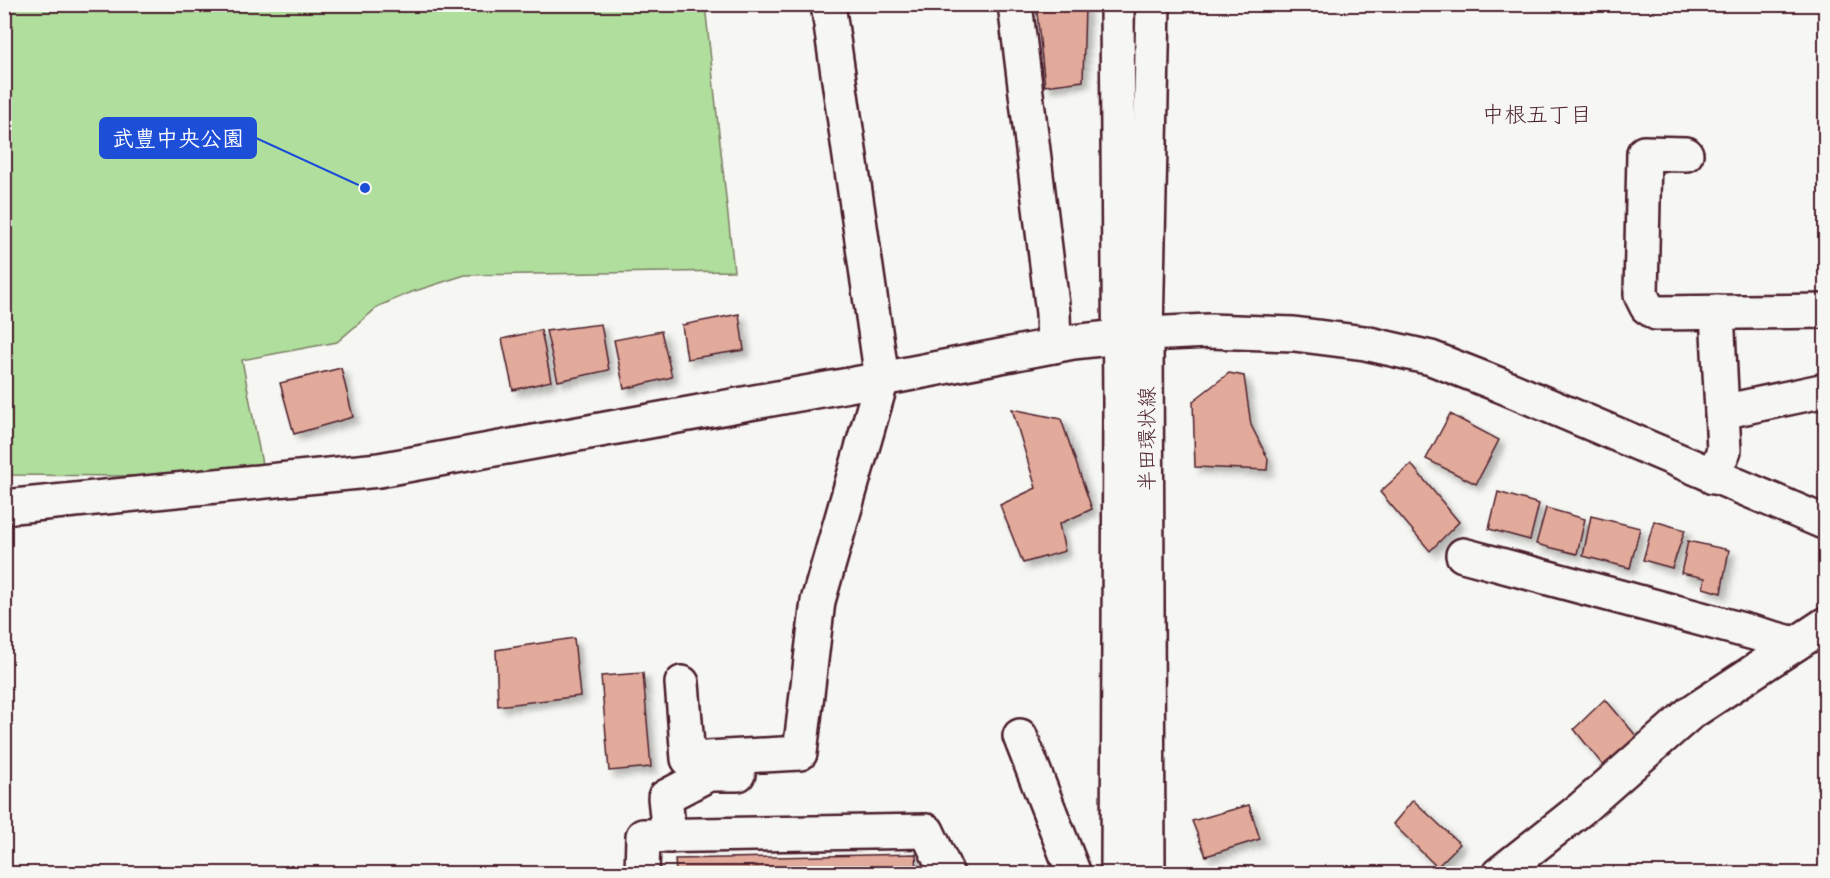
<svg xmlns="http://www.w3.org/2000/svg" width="1830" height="878" font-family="Kalam,'Klee One',sans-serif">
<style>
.green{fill:#afde9d;stroke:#7c7e64;stroke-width:1.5}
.building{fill:#e2aa9a;stroke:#4a1f2b;stroke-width:1.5;filter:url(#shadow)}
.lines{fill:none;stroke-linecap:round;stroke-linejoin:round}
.minor-casing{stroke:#4a1f2b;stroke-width:38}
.major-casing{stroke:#4a1f2b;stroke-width:38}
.minor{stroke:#f6f6f2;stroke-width:33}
.major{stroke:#f6f6f2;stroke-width:33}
.labels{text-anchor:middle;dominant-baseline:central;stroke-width:4.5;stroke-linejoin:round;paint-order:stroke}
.street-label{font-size:21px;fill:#4a1f2b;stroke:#f6f6f2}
.neighbourhood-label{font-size:22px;fill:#4a1f2b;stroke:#f6f6f2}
.leader{fill:none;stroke:#1d4ed8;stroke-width:2}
.callout-dot{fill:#1d4ed8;stroke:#f6f6f2;stroke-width:2}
.callout{fill:#1d4ed8;stroke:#1d4ed8;stroke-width:2}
.callout-label{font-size:22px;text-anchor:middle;font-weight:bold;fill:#fff}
</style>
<defs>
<filter id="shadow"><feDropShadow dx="5.5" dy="5.5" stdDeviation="3" flood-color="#0004"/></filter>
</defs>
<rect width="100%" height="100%" fill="#f6f6f2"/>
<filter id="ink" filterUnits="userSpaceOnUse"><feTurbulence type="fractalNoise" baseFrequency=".0167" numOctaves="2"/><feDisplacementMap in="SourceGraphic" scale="12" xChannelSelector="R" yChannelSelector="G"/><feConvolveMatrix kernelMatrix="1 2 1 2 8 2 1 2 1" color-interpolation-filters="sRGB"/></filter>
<g filter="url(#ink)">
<!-- green -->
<polygon class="green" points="5,4 705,5 734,271 465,275 412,292 379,306 337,342 242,360 262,464 137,476 5,475"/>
<!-- building -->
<g class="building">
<polygon points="1036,4 1085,4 1083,81 1045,86"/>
<polygon points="739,314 744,350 687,359 682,325"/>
<polygon points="601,324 609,370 558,381 546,331"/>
<polygon points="541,330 551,381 513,390 502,339"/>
<polygon points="661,331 672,377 624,389 614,340"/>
<polygon points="341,368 353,417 294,434 280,383"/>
<polygon points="1229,373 1244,376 1251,425 1268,459 1267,470 1195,467 1193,401"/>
<polygon points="1012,409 1061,419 1092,509 1059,524 1065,551 1023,563 1000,505 1036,488"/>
<polygon points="1450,414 1499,440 1476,484 1426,459"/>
<polygon points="1411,464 1459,522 1430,551 1380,492"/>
<polygon points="1498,492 1539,504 1530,540 1489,529"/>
<polygon points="1546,508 1585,519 1577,554 1536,544"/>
<polygon points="1591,516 1640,528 1630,568 1583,556"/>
<polygon points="1654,521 1685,530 1672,568 1643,560"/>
<polygon points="1688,541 1729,550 1721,593 1703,588 1705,578 1681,573"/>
<polygon points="574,638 580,696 498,706 496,650"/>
<polygon points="643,673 651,767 609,771 601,676"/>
<polygon points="1605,699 1638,738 1605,768 1574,729"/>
<polygon points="1413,800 1460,844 1437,867 1393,824"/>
<polygon points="1249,805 1260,839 1206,856 1192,821"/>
<polygon points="916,854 917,874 676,874 675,859"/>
</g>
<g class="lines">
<defs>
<g id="minor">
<polyline points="1015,4 1053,313 1054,346"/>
<polyline points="1686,154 1644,153 1641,295 1647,307 1656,313 1826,311"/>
<polyline points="1717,312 1722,412"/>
<polyline points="1713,477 1724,450 1722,412 1826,390"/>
<polyline points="4,507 379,470 882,379 1073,342 1146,334 1209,331 1294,334 1365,343 1431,358 1500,385 1826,523"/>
<polyline points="1463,555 1795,644"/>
<polyline points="682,683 688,759 800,753 818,601 882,379 828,4"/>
<polyline points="1020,736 1074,874"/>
<polyline points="669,836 665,797 709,774 738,774"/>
<polyline points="642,874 643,836 927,831 947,874"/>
<polyline points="1499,874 1581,809 1689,714 1826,624"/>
</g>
<g id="major">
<polyline points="1117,4 1120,404 1118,874"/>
<polyline points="1148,874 1146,334 1153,4"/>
</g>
</defs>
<!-- minor casing -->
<use href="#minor" class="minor-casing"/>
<!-- major casing -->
<use href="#major" class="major-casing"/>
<!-- minor -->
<use href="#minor" class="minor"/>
<!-- major -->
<use href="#major" class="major"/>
</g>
</g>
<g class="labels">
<!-- street labels -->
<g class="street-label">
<text transform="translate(1148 439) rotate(-90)">半田環状線</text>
</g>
<!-- neighbourhood labels -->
<g class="neighbourhood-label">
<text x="1537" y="116">中根五丁目</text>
</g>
</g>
<!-- callouts -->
<path class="leader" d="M365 188L256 138"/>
<circle class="callout-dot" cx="365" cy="188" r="6"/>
<rect class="callout" x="100" y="118" width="156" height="40" rx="6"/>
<g class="callout-label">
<text x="178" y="146">武豊中央公園</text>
</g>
<!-- margin -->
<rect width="1830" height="878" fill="none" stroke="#f6f6f2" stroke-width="24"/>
<rect x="12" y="12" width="1806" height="854" fill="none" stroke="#4a1f2b" stroke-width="2" filter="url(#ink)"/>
</svg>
